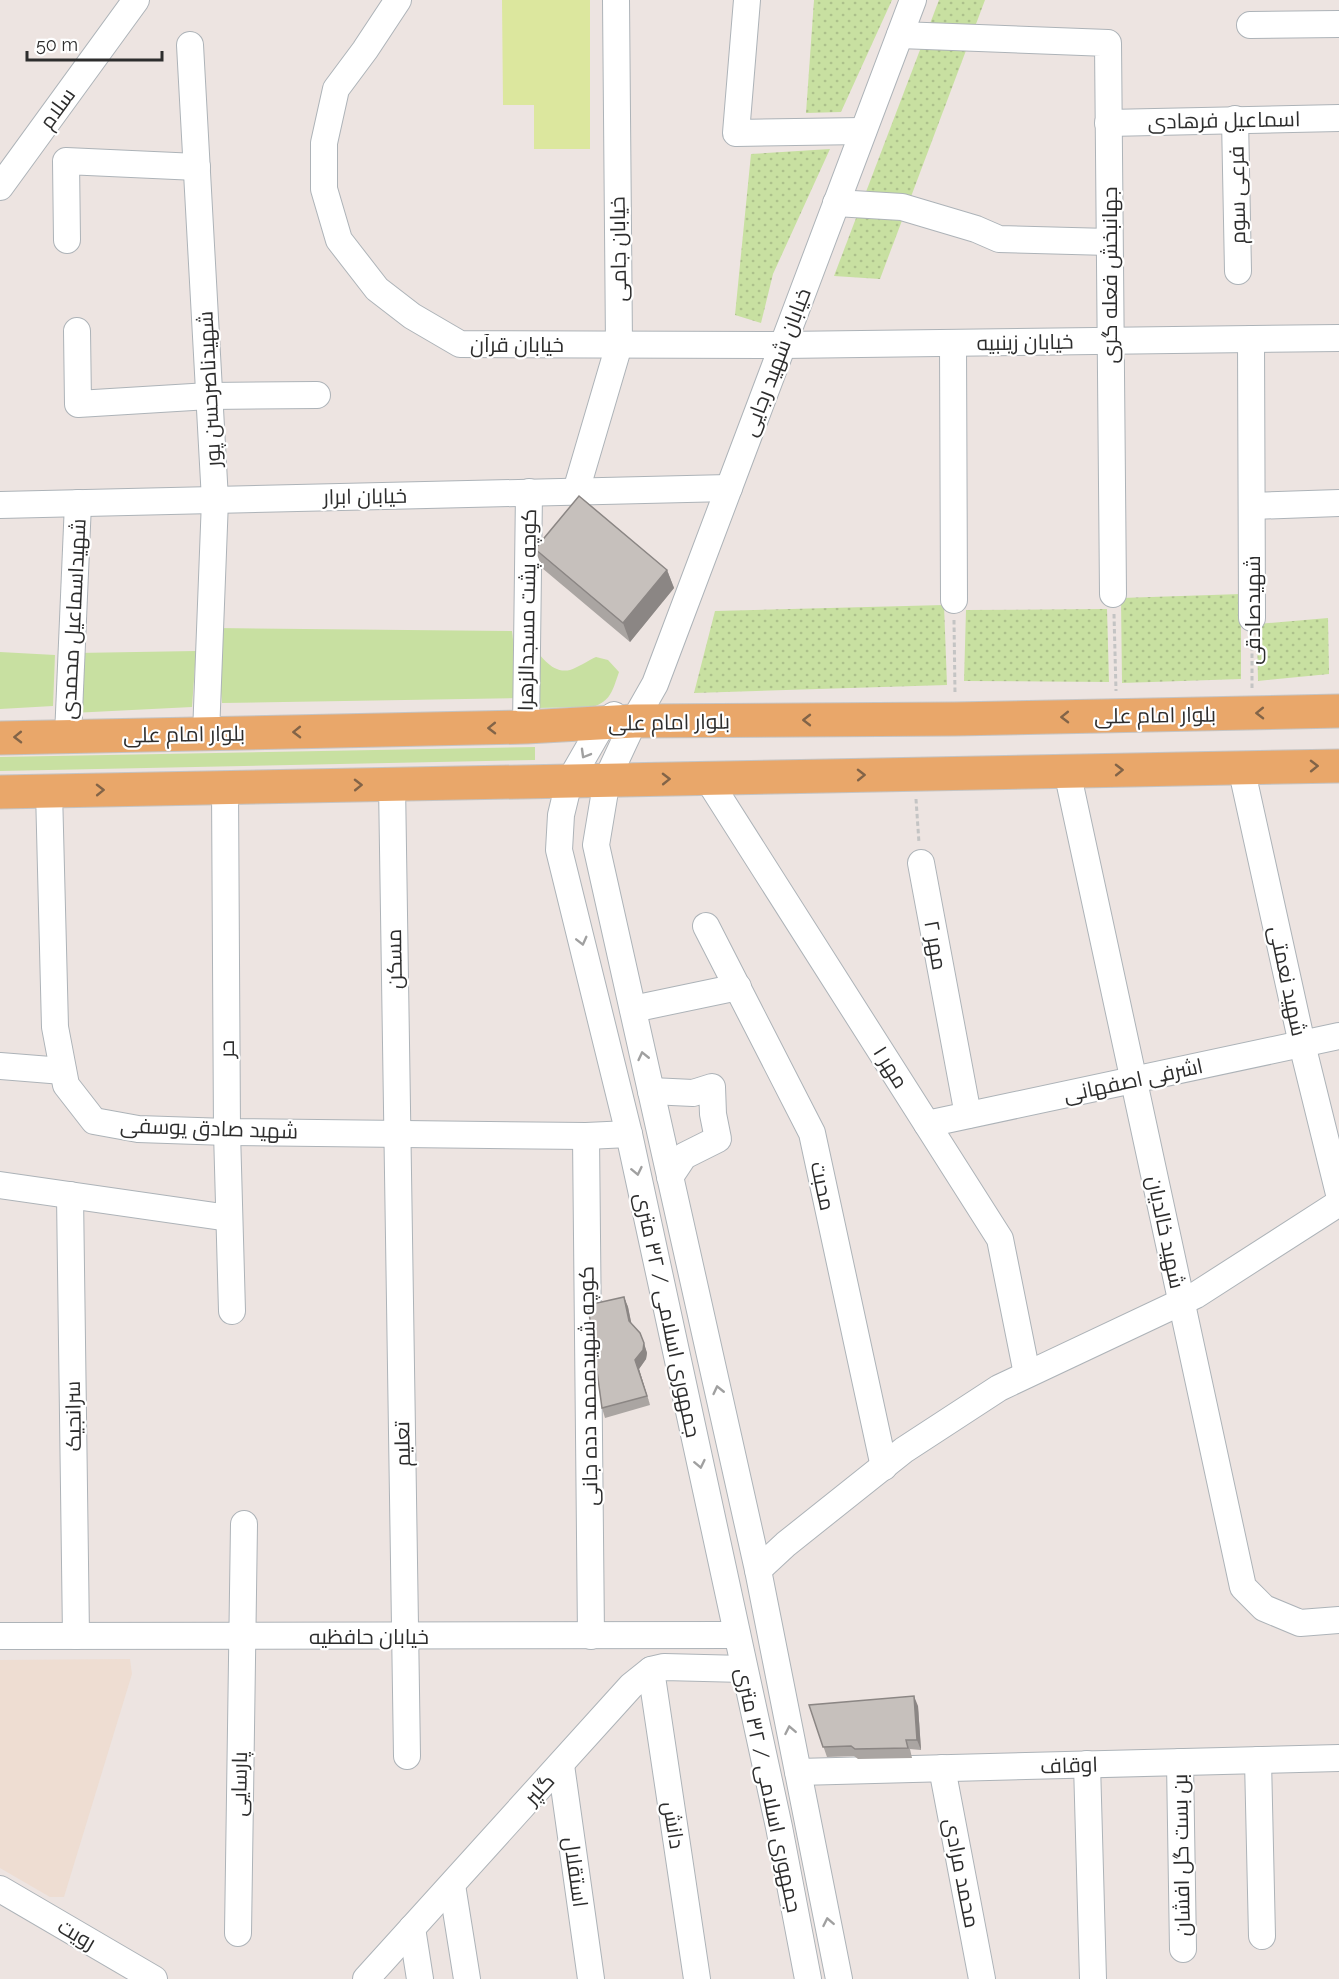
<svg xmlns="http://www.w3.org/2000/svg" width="1339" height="1979" font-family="Raleway,Cairo,sans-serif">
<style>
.education{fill:#eeddd2}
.grass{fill:#c8e0a1}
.park{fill:url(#park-dots)}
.pitch{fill:#dce79e}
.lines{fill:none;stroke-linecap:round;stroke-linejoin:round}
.minor-casing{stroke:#adb3b8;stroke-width:28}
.major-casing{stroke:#c4c4c4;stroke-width:35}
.path{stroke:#c4c4c4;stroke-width:3;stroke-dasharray:4.5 3;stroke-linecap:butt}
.minor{stroke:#fff;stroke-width:26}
.major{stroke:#e9a76a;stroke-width:33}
.wall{fill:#aaa5a2}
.shaded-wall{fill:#8b8684}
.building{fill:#c6c0bc;stroke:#8b8684;stroke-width:1.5}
.oneway{stroke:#826448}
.oneway2{stroke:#a0a0a0}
.labels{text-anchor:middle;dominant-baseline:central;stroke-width:4.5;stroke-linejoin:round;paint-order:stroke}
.street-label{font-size:21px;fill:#2d2d2d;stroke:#fff}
</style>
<defs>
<pattern id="park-dots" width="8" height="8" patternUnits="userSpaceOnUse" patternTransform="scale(1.5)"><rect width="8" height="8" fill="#c8e0a1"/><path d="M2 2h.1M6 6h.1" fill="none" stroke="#acc08b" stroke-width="1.8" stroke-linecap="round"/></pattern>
</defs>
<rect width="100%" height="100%" fill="#ede4e1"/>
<!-- education -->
<polygon class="education" points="130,1659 132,1674 64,1897 50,1897 0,1868 0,1660"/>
<!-- grass -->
<g class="grass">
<polygon points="216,628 512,631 520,698 222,703"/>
<path d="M532,645C541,656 552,674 570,670C577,668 589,660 596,657L608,660L619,672C613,689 611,702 592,707L535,708Z"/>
<polygon points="196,651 192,707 72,713 76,653"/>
<polygon points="0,652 55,655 53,706 0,709"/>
<polygon points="535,747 535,760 0,771 0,757"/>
</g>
<!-- park -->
<g class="park">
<polygon points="814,0 892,0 841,112 806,113"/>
<polygon points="939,0 985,0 880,279 834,276"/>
<polygon points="830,149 773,274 761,323 735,315 751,154"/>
<polygon points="1241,594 1241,679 1122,683 1121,598"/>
<polygon points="944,605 947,685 694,693 715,611"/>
<polygon points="1107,609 1109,682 964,681 966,610"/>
<polygon points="1328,618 1329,674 1258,681 1257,624"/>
</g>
<!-- pitch -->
<polygon class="pitch" points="502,0 590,0 590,149 534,149 534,105 503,105"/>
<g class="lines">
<defs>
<g id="minor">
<polyline points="398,0 365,50 336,89 324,143 324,189 339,240 377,289 412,316 460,344 783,345 1339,338"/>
<polyline points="747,0 736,133 863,131"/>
<polyline points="1250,25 1339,24"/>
<polyline points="900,35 1108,43 1113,594"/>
<polyline points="190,45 215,500 206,734"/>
<polyline points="1235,119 1238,271"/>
<polyline points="1108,123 1339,118"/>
<polyline points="0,187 136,0"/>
<polyline points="836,203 902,207 976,229 999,239 1109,242"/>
<polyline points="67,240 66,161 197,167"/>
<polyline points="77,331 78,404 209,396 317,395"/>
<polyline points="1251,339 1252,618"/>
<polyline points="953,343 954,600"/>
<polyline points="576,491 619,345 616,0"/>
<polyline points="0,505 729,488"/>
<polyline points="1252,506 1339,503"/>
<polyline points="614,715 603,723 569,782 561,815 559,850 629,1134 779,1827 808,1979"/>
<polyline points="526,727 529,492"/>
<polyline points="68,736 78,503"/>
<polyline points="1241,767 1302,1044 1339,1194"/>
<polyline points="1067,771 1243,1587 1264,1608 1300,1623 1339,1620"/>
<polyline points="707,778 1000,1239 1027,1374"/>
<polyline points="392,784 407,1756"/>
<polyline points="225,788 227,1132 232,1311"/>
<polyline points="49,791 55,1027 66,1085 94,1121 138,1129 227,1132 586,1136 629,1134"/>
<polyline points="921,863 968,1115"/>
<polyline points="706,926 812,1133 884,1467"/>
<polyline points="633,1009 738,987"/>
<polyline points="0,1066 63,1071"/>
<polyline points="651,1091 693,1093 712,1087 713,1114 718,1139 684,1156 670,1177"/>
<polyline points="927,1124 1339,1036"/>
<polyline points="586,1136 591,1636"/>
<polyline points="0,1185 229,1218"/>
<polyline points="70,1195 76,1636"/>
<polyline points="758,1570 786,1544 904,1450 999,1388 1196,1295 1339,1203"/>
<polyline points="0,1636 737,1635"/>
<polyline points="651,1670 697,1979"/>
<polyline points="1258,1760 1262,1936"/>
<polyline points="1180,1762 1183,1949"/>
<polyline points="1087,1764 1093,1979"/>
<polyline points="561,1765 591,1979"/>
<polyline points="942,1768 982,1979"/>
<polyline points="798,1772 1339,1758"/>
<polyline points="452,1885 467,1979"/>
<polyline points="0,1889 154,1979"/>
<polyline points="412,1928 420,1979"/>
<polyline points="238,1933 244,1524"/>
<polyline points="366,1979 631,1686 651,1670 664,1667 744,1669"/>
<polyline points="839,1979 758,1570 596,845 607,779 634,721 655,684 913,0"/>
</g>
<g id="major">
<polyline points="0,738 526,727 634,721 955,719 1339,711"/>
<polyline points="0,792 1339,766"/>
</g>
</defs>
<!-- minor casing -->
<use href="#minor" class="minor-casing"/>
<!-- major casing -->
<use href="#major" class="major-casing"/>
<!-- path -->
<g class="path">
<polyline points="1114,614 1116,691"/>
<polyline points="954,620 955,694"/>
<polyline points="1252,688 1252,637"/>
<polyline points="916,799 919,843"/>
</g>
<!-- minor -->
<use href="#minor" class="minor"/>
<!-- major -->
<use href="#major" class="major"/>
</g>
<!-- wall -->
<g class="wall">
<polygon points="535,549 667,570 674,588 630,642 542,568"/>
<polygon points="624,1297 628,1307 631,1323 640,1333 647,1353 646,1359 639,1369 650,1405 605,1418 602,1408"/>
<polygon points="809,1705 918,1706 921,1750 910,1749 912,1758 858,1759 854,1756 827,1757"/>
</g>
<!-- shaded-wall -->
<g class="shaded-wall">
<polygon points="667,570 674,588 630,642 623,623"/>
<polygon points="624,1297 628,1307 633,1331 629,1321"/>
<polygon points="644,1343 647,1353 646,1359 639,1369 650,1405 635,1360"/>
<polygon points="914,1696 918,1706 921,1750 917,1740"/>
</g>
<!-- building -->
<g class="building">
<polygon points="579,496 667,570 623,623 535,549"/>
<polygon points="624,1297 629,1321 640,1333 644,1343 643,1350 635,1360 647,1396 602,1408 588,1305"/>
<polygon points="914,1696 917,1740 906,1740 908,1748 855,1749 851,1746 823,1747 809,1705"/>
</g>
<!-- one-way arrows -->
<defs><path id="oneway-chevron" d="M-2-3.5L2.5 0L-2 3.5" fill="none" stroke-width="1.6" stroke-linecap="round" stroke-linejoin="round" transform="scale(1.5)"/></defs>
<g class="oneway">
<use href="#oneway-chevron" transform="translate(1260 713) rotate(179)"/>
<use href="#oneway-chevron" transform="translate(1065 717) rotate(179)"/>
<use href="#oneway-chevron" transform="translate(807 720) rotate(180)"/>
<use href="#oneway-chevron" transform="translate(492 728) rotate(179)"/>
<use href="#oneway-chevron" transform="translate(297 732) rotate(179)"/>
<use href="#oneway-chevron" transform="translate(18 737) rotate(179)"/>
<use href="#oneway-chevron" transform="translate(1314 766) rotate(-1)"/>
<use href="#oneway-chevron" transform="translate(1119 770) rotate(-1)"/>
<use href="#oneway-chevron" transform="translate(861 775) rotate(-1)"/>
<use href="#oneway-chevron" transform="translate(666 779) rotate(-1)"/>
<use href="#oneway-chevron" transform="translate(358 785) rotate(-1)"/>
<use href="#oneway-chevron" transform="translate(100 790) rotate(-1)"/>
</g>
<g class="oneway2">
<use href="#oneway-chevron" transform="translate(585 754) rotate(120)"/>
<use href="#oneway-chevron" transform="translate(582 941) rotate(76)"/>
<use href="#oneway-chevron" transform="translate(643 1056) rotate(-103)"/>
<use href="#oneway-chevron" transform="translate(637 1171) rotate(78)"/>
<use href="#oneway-chevron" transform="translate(718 1390) rotate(-103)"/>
<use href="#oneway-chevron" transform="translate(700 1464) rotate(78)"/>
<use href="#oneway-chevron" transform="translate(790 1730) rotate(-101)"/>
<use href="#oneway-chevron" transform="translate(828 1922) rotate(-101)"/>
</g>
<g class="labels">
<!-- street labels -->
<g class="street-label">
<text transform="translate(57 108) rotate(-54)">سلام</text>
<text transform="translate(1224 120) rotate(-1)">اسماعیل فرهادی</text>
<text transform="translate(1237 195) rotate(-91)">فرعی سوم</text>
<text transform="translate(618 249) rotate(-91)">خیابان جامی</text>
<text transform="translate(1109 275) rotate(-90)">جهانبخش فعله گری</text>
<text transform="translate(1025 342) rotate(-1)">خیابان زینبیه</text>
<text x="517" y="344">خیابان قرآن</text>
<text transform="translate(776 362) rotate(-69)">خیابان شهید رجایی</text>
<text transform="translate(209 389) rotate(-93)">شهیدناصرحسن پور</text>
<text transform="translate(365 496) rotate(-1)">خیابان ابرار</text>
<text transform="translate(527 610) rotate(-89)">کوچه پشت مسجدالزهرا</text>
<text transform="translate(1252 610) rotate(-90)">شهیدصادقی</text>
<text transform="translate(73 619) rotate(-87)">شهیداسماعیل محمدی</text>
<text transform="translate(1155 715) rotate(-1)">بلوار امام علی</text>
<text transform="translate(669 722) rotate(-1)">بلوار امام علی</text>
<text transform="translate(184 734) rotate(-1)">بلوار امام علی</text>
<text transform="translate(936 945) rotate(80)">مهر ۲</text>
<text transform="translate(394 959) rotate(-91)">مسکن</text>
<text transform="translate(1288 981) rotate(78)">شهید نعمتی</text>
<text transform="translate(226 1049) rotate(-90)">حر</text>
<text transform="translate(891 1067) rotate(58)">مهر ۱</text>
<text transform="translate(1133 1080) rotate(-12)">اشرفی اصفهانی</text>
<text transform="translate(209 1128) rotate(2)">شهید صادق یوسفی</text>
<text transform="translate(823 1186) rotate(78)">محبت</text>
<text transform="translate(1166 1232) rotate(78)">شهید خالدیان</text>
<text transform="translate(668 1315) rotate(78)">جمهوری اسلامی / ۳۲ متری</text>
<text transform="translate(588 1386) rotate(-91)">کوچه شهیدمحمد دده جانی</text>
<text transform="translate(73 1416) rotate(-91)">سرانجیک</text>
<text transform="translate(402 1444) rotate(-91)">تعلیم</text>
<text x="369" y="1636">خیابان حافظیه</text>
<text transform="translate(1069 1765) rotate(-2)">اوقاف</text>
<text transform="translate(239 1784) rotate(-89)">پارسایی</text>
<text transform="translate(539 1789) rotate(-48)">گلپر</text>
<text transform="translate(769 1790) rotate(78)">جمهوری اسلامی / ۳۲ متری</text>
<text transform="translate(674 1825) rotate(81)">دانش</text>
<text transform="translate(1181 1855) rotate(-91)">بن بست گل افشان</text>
<text transform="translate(576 1872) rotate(82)">استقلال</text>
<text transform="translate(962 1873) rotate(79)">محمد مرادی</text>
<text transform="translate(77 1934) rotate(30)">رویت</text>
</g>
</g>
<!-- scale -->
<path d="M27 51v9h135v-9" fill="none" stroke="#2d2d2d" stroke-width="3"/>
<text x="36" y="51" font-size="18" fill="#2d2d2d" stroke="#ffffff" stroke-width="4.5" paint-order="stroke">50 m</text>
</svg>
